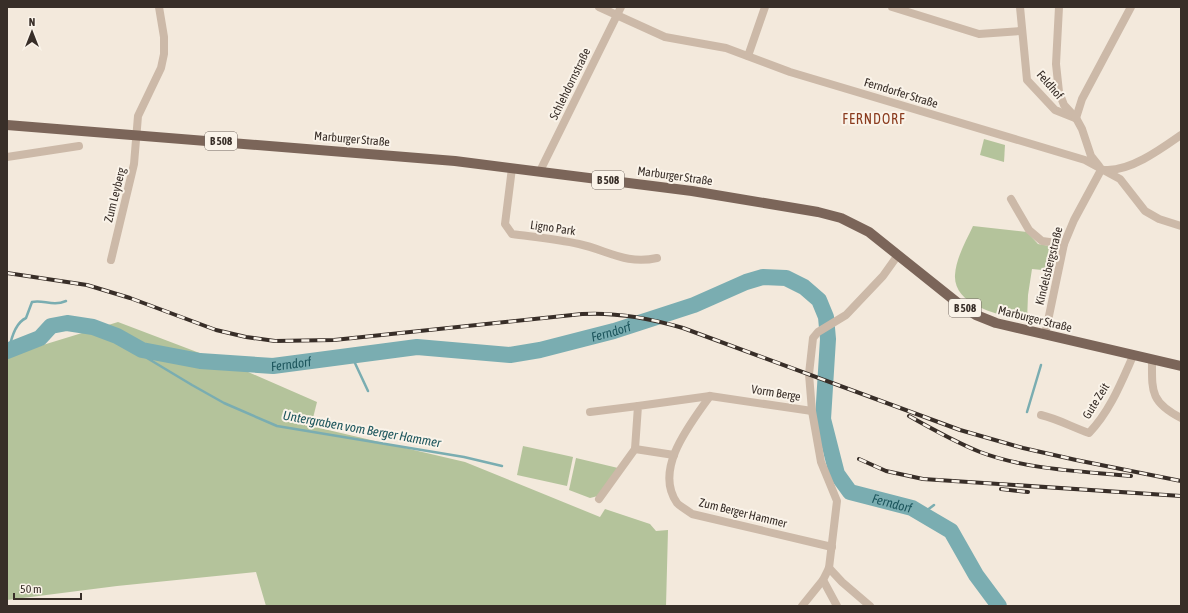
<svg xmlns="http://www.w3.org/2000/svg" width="1188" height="613" font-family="'Asap Condensed',sans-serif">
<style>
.green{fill:#b4c39b}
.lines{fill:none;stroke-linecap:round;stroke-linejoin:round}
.stream{stroke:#7aadb1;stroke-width:2.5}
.river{stroke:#7aadb1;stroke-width:16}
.street{stroke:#ccb9a8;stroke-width:8}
.primary{stroke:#7b6559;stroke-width:10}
.rail-casing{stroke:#382e28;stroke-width:4}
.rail{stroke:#faf3e9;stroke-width:2.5;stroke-dasharray:8;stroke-linecap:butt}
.labels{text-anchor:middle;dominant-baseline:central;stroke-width:4;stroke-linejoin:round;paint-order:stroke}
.shield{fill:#faf3e9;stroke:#726962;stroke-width:1}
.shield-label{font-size:11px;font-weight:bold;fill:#382e28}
.street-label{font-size:12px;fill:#382e28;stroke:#faf3e9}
.water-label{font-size:13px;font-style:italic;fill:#1c555c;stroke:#faf3e9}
.quarter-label{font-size:14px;letter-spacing:1px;fill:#8a3b1e;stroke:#faf3e9}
</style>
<rect width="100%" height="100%" fill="#f3e9dc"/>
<!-- green -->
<g class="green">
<polygon points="984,139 1005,145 1004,162 980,155"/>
<path d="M973,226L1027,232L1038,244L1056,247L1052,271L1032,269L1028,295L1027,321C1004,316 953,307 955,275C956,258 966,241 973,226Z"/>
<polygon points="118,322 239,368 317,402 311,426 465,462 600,517 605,509 650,524 656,531 668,530 666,606 266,606 256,572 117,586 7,600 7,356"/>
<polygon points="523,446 573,457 567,486 517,475"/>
<polygon points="576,458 618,468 598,496 590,498 569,490"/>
</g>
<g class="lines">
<!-- stream -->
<g class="stream">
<path d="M9,350C11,339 15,323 26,318L32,302C43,299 52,307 66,301"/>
<polyline points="142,350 147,358 192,385 224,403 277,426 464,457 502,466"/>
<polyline points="347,355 354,361 368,391"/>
<polyline points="1027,412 1041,365"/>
<polyline points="922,514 934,505"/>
</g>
<!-- river -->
<path class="river" id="s1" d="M7,351L40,338L51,326L67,323L93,327L117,336L142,350L200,361L273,366L417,347L510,355L540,350L614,331L694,305L746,282L763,277L786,278L804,287L819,300L826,317L828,339L823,419L837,474L850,492L912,508L951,531L976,575L999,606"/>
<!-- street -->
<g class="street">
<polyline points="599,7 665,37 726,48 790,72 1085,160 1120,179 1145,211 1159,219 1181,226"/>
<polyline points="892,7 979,34 1021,31"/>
<polyline points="1020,7 1027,80 1055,110 1075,118"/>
<polyline points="1059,7 1056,64 1059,92 1064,105 1076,118 1082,129 1091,156 1099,166"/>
<polyline points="748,56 765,7"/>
<polyline points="1076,118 1082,99 1131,7"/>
<polyline points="7,157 79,146"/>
<path d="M512,168L505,224L512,234C534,237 557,239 579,244C607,250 626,265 657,258"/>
<path d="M1106,170C1131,171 1161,149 1181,135"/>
<polyline points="540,171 621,7"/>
<polyline points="1011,199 1029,230 1042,241 1064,244"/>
<polyline points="111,260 134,164 138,116 161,68 164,54 164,37 159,7"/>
<polyline points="1045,335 1064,244 1074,220 1101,170"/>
<path d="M1152,360C1152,391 1150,402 1181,418"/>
<path d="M710,396C691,423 653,469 677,503C681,507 687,510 692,514L832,547"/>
<polyline points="590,412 638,406"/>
<path d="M1041,415C1058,419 1072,427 1089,433C1110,411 1121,383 1133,356"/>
<polyline points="635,449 674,455"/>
<polyline points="599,499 635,449 638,406 710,396 812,411"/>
<polyline points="829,568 842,582 870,606"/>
<polyline points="802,606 823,580"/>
<polyline points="837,606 823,580 829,568 837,501 821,462 812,411 809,374 813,338 818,332 846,315 883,276 898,255"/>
</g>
<!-- primary -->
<polyline class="primary" points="7,125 455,161 692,191 818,212 841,218 869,232 959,304 976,315 996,323 1181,366"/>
<defs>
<g id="rail">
<path d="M7,273L87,285L130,298L216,330L246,337L275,341L334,340L582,314C617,312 649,318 683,328L960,430L1023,448L1076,460L1181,481"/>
<path d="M909,416C932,429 955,442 980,452C1028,470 1080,471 1131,476"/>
<polyline points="859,459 886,471 923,479 1181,496"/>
<polyline points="1001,489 1028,492"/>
</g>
</defs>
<!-- rail casing -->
<use href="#rail" class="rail-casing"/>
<!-- rail -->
<use href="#rail" class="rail"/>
</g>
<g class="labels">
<!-- shield labels -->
<g class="shield">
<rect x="205" y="132" width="32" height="18" rx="3"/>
<rect x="592" y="171" width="32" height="18" rx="3"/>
<rect x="949" y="299" width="32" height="18" rx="3"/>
</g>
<g class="shield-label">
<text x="221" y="141">B 508</text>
<text x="608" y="180">B 508</text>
<text x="965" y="308">B 508</text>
</g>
<!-- street labels -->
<g class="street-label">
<text transform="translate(570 84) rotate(-64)">Schlehdornstraße</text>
<text transform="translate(1050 85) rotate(49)">Feldhof</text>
<text transform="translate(901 93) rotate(17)">Ferndorfer Straße</text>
<text transform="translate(352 139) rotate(5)">Marburger Straße</text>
<text transform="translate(675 176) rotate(8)">Marburger Straße</text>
<text transform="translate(115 195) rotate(-76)">Zum Leyberg</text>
<text transform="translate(553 228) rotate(8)">Ligno Park</text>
<text transform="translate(1049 266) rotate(-76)">Kindelsbergstraße</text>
<text transform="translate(1035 319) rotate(14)">Marburger Straße</text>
<text transform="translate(776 393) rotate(9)">Vorm Berge</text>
<text transform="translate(1096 401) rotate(-58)">Gute Zeit</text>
<text transform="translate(743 513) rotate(14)">Zum Berger Hammer</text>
</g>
<!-- water labels -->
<g class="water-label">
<text stroke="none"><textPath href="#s1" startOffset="623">Ferndorf</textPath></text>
<text stroke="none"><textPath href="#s1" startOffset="299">Ferndorf</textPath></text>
<text transform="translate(362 429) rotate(10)">Untergraben vom Berger Hammer</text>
<text stroke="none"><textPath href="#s1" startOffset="1091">Ferndorf</textPath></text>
</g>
<!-- quarter labels -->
<g class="quarter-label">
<text x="874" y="119">FERNDORF</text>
</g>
</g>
<!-- border -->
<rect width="1188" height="613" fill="none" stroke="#382e28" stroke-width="16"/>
<!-- north arrow -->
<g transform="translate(32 32)" stroke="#faf3e9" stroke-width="3" paint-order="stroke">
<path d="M0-3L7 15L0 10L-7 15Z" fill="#382e28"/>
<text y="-6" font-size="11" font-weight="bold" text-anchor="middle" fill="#382e28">N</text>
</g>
<!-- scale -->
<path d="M14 593v6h67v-6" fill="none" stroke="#382e28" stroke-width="2"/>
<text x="20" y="593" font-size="12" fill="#382e28" stroke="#faf3e9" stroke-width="3" paint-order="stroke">50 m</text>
</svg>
